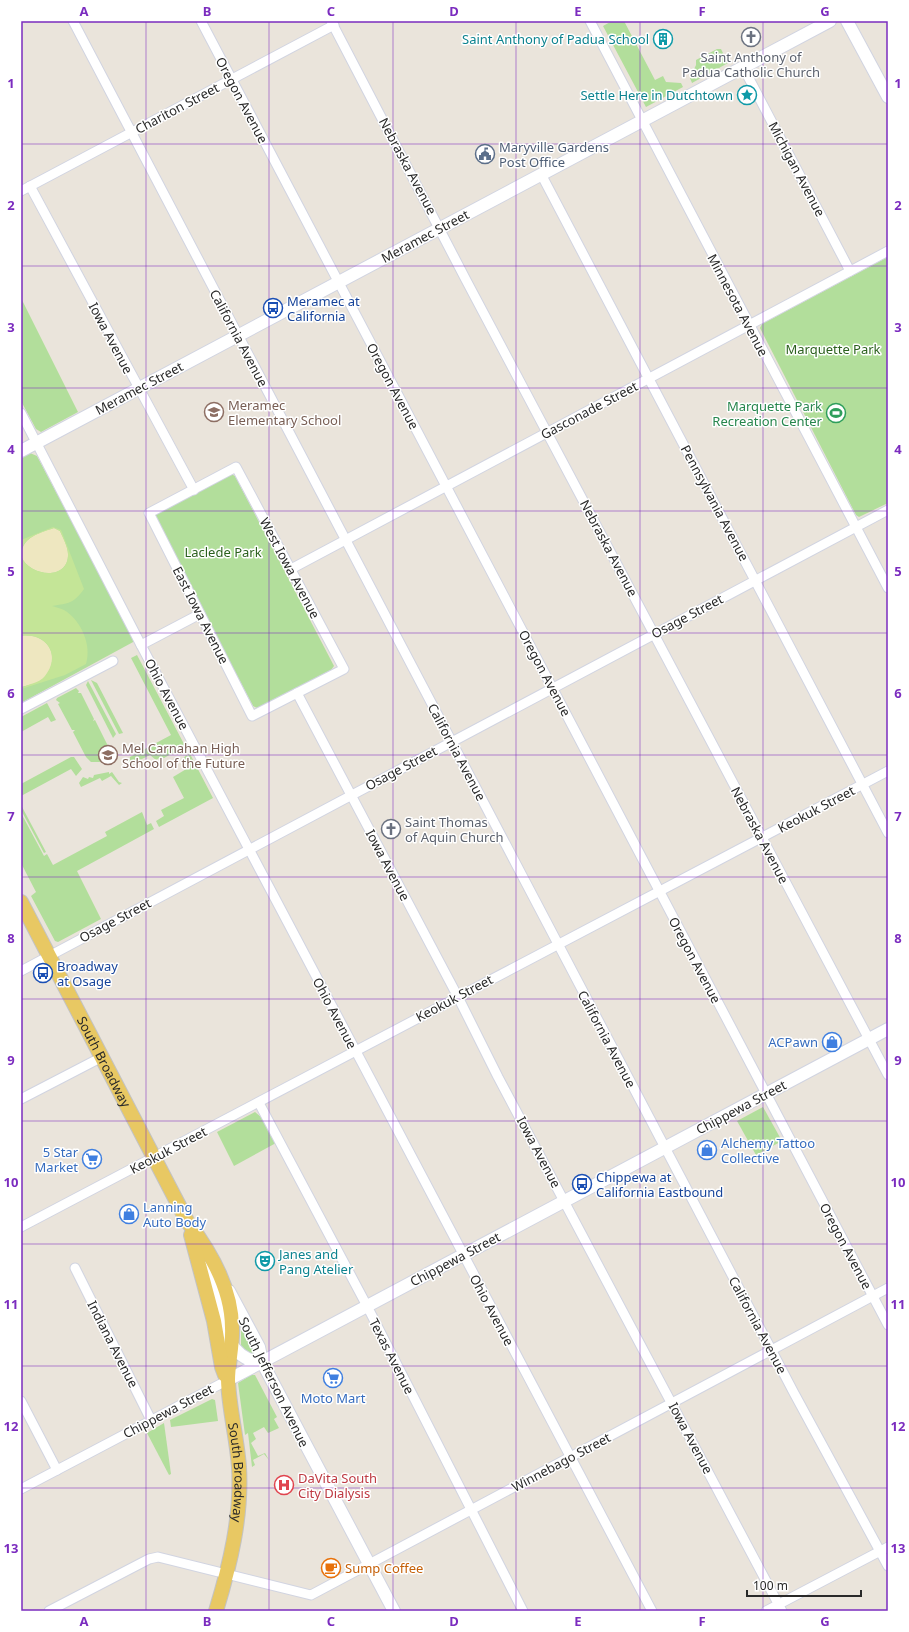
<svg xmlns="http://www.w3.org/2000/svg" width="909" height="1632" font-family="'Noto Sans',sans-serif">
<style>
.green{fill:#b2de9b}
.sand{fill:#eee7c0}
.pitch{fill:#c4e597}
.lines{fill:none;stroke-linecap:round;stroke-linejoin:round}
.street-casing{stroke:#d1d4e1;stroke-width:11}
.secondary-casing{stroke:#d1d4e1;stroke-width:14}
.primary-casing{stroke:#c3c3c3;stroke-width:16}
.street{stroke:#fff;stroke-width:9}
.secondary{stroke:#fff;stroke-width:12}
.primary{stroke:#e8c863;stroke-width:14}
.grid{fill:none;stroke:#7b2cbf;stroke-width:1;stroke-opacity:0.55}
.labels{text-anchor:middle;dominant-baseline:central;stroke-width:3;stroke-linejoin:round;paint-order:stroke}
.culture-label{font-size:13px;fill:#0d838f;stroke:#fff;text-anchor:end}
.worship-label{font-size:13px;fill:#5b616d;stroke:#fff}
.street-label{font-size:13px;fill:#292929;stroke:#fff}
.service-label{font-size:13px;fill:#4e5e75;stroke:#fff;text-anchor:start}
.transit-label{font-size:13px;fill:#164399;stroke:#fff;text-anchor:start}
.park-label{font-size:13px;fill:#2c611e;stroke:#fff}
.education-label{font-size:13px;fill:#785e54;stroke:#fff;text-anchor:start}
.leisure-label{font-size:13px;fill:#27864d;stroke:#fff;text-anchor:end}
.shop-label{font-size:13px;fill:#366cbe;stroke:#fff;text-anchor:end}
.health-label{font-size:13px;fill:#be3a42;stroke:#fff;text-anchor:start}
.food-label{font-size:13px;fill:#c56008;stroke:#fff;text-anchor:start}
.neatline{fill:none;stroke:#7b2cbf;stroke-width:1.5}
.grid-label{font-size:13px;text-anchor:middle;font-weight:bold;fill:#7b2cbf}
</style>
<rect width="100%" height="100%" fill="#eae4db"/>
<!-- green -->
<g class="green">
<polygon points="612,21 624,21 655,80 663,76 666,82 681,83 683,87 646,107 603,26"/>
<polygon points="717,49 721,49 728,63 692,83 690,78 696,65 696,60"/>
<polygon points="888,257 888,503 859,517 856,515 760,328 762,324"/>
<polygon points="21,298 78,412 41,432 36,429 21,401"/>
<polygon points="30,453 37,456 135,641 21,703 21,457"/>
<polygon points="231,474 235,476 334,666 331,670 257,708 253,706 155,519 156,513"/>
<polygon points="137,655 184,744 182,748 164,758 161,757 156,760 150,755 128,766 130,757 171,735 131,658"/>
<polygon points="91,680 97,683 123,733 119,734"/>
<polygon points="88,681 116,734 113,738 86,685"/>
<polygon points="76,688 79,691 78,693 81,693 94,719 93,721 95,720 108,746 109,754 102,762 91,762 86,757 73,732 75,730 72,730 58,704 60,703 56,700 57,698"/>
<polygon points="47,703 56,720 51,722 48,717 21,732 21,717"/>
<polygon points="188,754 190,754 213,798 159,827 156,821 164,816 161,810 184,798 173,777 188,768 184,758 186,755 189,757"/>
<polygon points="71,757 74,757 82,769 76,776 71,769 21,796 21,784"/>
<polygon points="109,772 109,774 112,772 119,782 122,783 119,785 111,776 102,781 100,778 81,787 79,783 83,777 88,779 89,777 93,778 94,775"/>
<polygon points="21,805 46,852 44,853 21,810"/>
<polygon points="142,812 147,825 151,823 154,829 77,871 101,919 58,942 55,941 31,896 36,892 21,863 21,813 44,856 47,854 53,865 107,836 105,832"/>
<polygon points="763,1107 782,1141 756,1155 737,1121"/>
<polygon points="255,1112 261,1117 276,1143 234,1166 217,1132"/>
<polygon points="241,1326 258,1353 254,1357 241,1347"/>
<polygon points="251,1375 255,1375 277,1417 274,1419 279,1428 268,1433 264,1427 253,1433 256,1439 251,1443 258,1456 265,1453 269,1460 264,1454 253,1460 255,1465 252,1467 248,1433 245,1435 238,1383"/>
<polygon points="212,1399 215,1400 218,1421 171,1427 170,1420"/>
<polygon points="164,1423 171,1474 169,1475 147,1433"/>
</g>
<!-- sand -->
<g class="sand">
<path d="M54,528L60,531C63,538 68,547 68,554C69,581 29,577 21,556C22,537 39,533 54,528Z"/>
<path d="M21,636C49,632 62,659 44,678C38,684 29,685 21,687Z"/>
</g>
<!-- pitch -->
<path class="pitch" d="M53,527L61,530L84,589C73,604 69,603 52,606C55,607 60,608 64,610C81,620 92,645 86,664L65,675L21,689C28,683 39,684 45,676C62,655 46,632 21,636V556C29,577 69,581 68,554C68,547 63,538 60,531L54,528C40,533 23,537 21,553V540Z"/>
<g class="lines">
<defs>
<g id="street">
<polyline points="73,21 794,1393 888,1566"/>
<polyline points="201,21 888,1325"/>
<polyline points="331,21 466,280 888,1075"/>
<polyline points="590,21 888,588"/>
<polyline points="743,67 850,271"/>
<polyline points="541,174 888,833"/>
<polyline points="30,186 194,490"/>
<polyline points="21,191 334,25"/>
<polyline points="21,413 141,645 652,1611"/>
<polygon points="236,467 344,669 252,716 149,513"/>
<polyline points="291,569 888,251"/>
<polyline points="141,645 200,614"/>
<polyline points="297,693 458,997 498,1077 782,1611"/>
<polyline points="21,709 113,661"/>
<polyline points="21,971 888,510"/>
<polyline points="21,1099 102,1057"/>
<polyline points="259,1103 367,1306 523,1611"/>
<polyline points="21,1227 888,771"/>
<polyline points="75,1268 151,1420"/>
<polyline points="21,1401 57,1470"/>
<polyline points="21,1489 228,1380"/>
<polyline points="49,1611 149,1559 158,1557 311,1595 888,1288"/>
<polyline points="766,1611 888,1547"/>
</g>
<g id="secondary">
<polyline points="847,21 888,97"/>
<polyline points="21,451 830,21"/>
<path d="M201,1266C207,1274 212,1282 215,1291C222,1317 225,1361 262,1362"/>
<polyline points="229,1291 259,1347 262,1362 394,1611"/>
<polyline points="228,1380 888,1029"/>
</g>
<g id="primary">
<path id="s1" d="M21,902L187,1221C210,1251 232,1289 232,1328C233,1345 228,1363 228,1380C229,1409 237,1438 239,1467C242,1516 230,1565 216,1611"/>
<polyline points="191,1235 214,1321 222,1367 225,1375"/>
</g>
</defs>
<!-- street casing -->
<use href="#street" class="street-casing"/>
<!-- secondary casing -->
<use href="#secondary" class="secondary-casing"/>
<!-- primary casing -->
<use href="#primary" class="primary-casing"/>
<!-- street -->
<use href="#street" class="street"/>
<!-- secondary -->
<use href="#secondary" class="secondary"/>
<!-- primary -->
<use href="#primary" class="primary"/>
</g>
<!-- grid -->
<path class="grid" d="M146,21V1611M269,21V1611M393,21V1611M516,21V1611M640,21V1611M763,21V1611M21,144H888M21,266H888M21,388H888M21,511H888M21,633H888M21,755H888M21,877H888M21,999H888M21,1121H888M21,1244H888M21,1366H888M21,1488H888"/>
<!-- icons -->
<defs>
<symbol id="church-ring" viewBox="-11 -11 22 22"><circle r="9.5" fill="#fff" stroke="#6b7280" stroke-width="1.5"/><path d="M-1.2-6h2.4v3.5h3.3v2.4h-3.3V6h-2.4V-.1h-3.3v-2.4h3.3Z" fill="#6b7280"/></symbol>
<symbol id="building-ring" viewBox="-11 -11 22 22"><circle r="9.5" fill="#fff" stroke="#0f9aa8" stroke-width="1.5"/><path d="M-4-6H4V6H1V3H-1V6H-4ZM-2.5-4.3h1.7v1.8h-1.7ZM.8-4.3h1.7v1.8H.8ZM-2.5-1h1.7V.8h-1.7ZM.8-1h1.7V.8H.8Z" fill="#0f9aa8"/></symbol>
<symbol id="sight-ring" viewBox="-11 -11 22 22"><circle r="9.5" fill="#fff" stroke="#0f9aa8" stroke-width="1.5"/><path d="M0-6L1.8-2.2L6-1.7L2.9 1.2L3.7 5.4L0 3.3L-3.7 5.4L-2.9 1.2L-6-1.7L-1.8-2.2Z" fill="#0f9aa8"/></symbol>
<symbol id="civic-ring" viewBox="-11 -11 22 22"><circle r="9.5" fill="#fff" stroke="#5c6f8a" stroke-width="1.5"/><path d="M-.6-6.5H3V-4.5H.6V-3L4-1V1h2V6H-6V1h2V-1L-.6-3ZM-1.2 2.5V6h2.4V2.5Z" fill="#5c6f8a"/></symbol>
<symbol id="bus-ring" viewBox="-11 -11 22 22"><circle r="9.5" fill="#fff" stroke="#1a4fb4" stroke-width="1.5"/><path d="M-5-6H5V4H4V6H2V4H-2V6H-4V4H-5ZM-3.5-4V0h7V-4ZM-3.5 1.2v1.5H-2V1.2ZM2 1.2v1.5H3.5V1.2Z" fill="#1a4fb4"/></symbol>
<symbol id="school-ring" viewBox="-11 -11 22 22"><circle r="9.5" fill="#fff" stroke="#8d6e63" stroke-width="1.5"/><path d="M0-5L7-2L0 1L-7-2ZM-4 1L0 2.5L4 1V4Q0 6-4 4Z" fill="#8d6e63"/></symbol>
<symbol id="stadium-ring" viewBox="-11 -11 22 22"><circle r="9.5" fill="#fff" stroke="#2e9e5b" stroke-width="1.5"/><path d="M0-5a6.5 5 0 1 0 0 10a6.5 5 0 1 0 0-10ZM-3.5-1.8h7v3.6h-7Z" fill="#2e9e5b"/></symbol>
<symbol id="shop-ring" viewBox="-11 -11 22 22"><circle r="9.5" fill="#fff" stroke="#3f7fe0" stroke-width="1.5"/><path d="M-5-2.5h2.3a2.7 3.5 0 0 1 5.4 0H5L5.5 6h-11ZM-1.5-2.5h3a1.5 2.3 0 0 0-3 0Z" fill="#3f7fe0"/></symbol>
<symbol id="supermarket-ring" viewBox="-11 -11 22 22"><circle r="9.5" fill="#fff" stroke="#3f7fe0" stroke-width="1.5"/><path d="M-6-5.5h2.5l.6 2H6L4.5 2H-2.5L-4.4-4H-6ZM-1.5 3.2a1.3 1.3 0 1 0 .1 0ZM3 3.2a1.3 1.3 0 1 0 .1 0Z" fill="#3f7fe0"/></symbol>
<symbol id="theatre-ring" viewBox="-11 -11 22 22"><circle r="9.5" fill="#fff" stroke="#0f9aa8" stroke-width="1.5"/><path d="M-5-5.5Q0-4 5-5.5V0Q5 5 0 6Q-5 5-5 0ZM-3.3-2.5H-1v1.5H-3.3ZM1-2.5H3.3v1.5H1ZM-2.8 1Q0 5.5 2.8 1Z" fill="#0f9aa8"/></symbol>
<symbol id="hospital-ring" viewBox="-11 -11 22 22"><circle r="9.5" fill="#fff" stroke="#e0444e" stroke-width="1.5"/><path d="M-5-5h3v3.5h4V-5h3V5h-3V1.5h-4V5h-3Z" fill="#e0444e"/></symbol>
<symbol id="cafe-ring" viewBox="-11 -11 22 22"><circle r="9.5" fill="#fff" stroke="#e8710a" stroke-width="1.5"/><path d="M-5.5-4.5H6V0H3Q3 3.5 0 3.5H-2.5Q-5.5 3.5-5.5 0ZM3-3.2v2h1.7v-2ZM-6 4.5H4V6H-6Z" fill="#e8710a"/></symbol>
</defs>
<g fill-rule="evenodd">
<use href="#church-ring" x="740" y="26" width="22" height="22"/>
<use href="#building-ring" x="652" y="28" width="22" height="22"/>
<use href="#sight-ring" x="736" y="84" width="22" height="22"/>
<use href="#civic-ring" x="474" y="143" width="22" height="22"/>
<use href="#bus-ring" x="262" y="297" width="22" height="22"/>
<use href="#school-ring" x="203" y="401" width="22" height="22"/>
<use href="#stadium-ring" x="825" y="402" width="22" height="22"/>
<use href="#school-ring" x="97" y="744" width="22" height="22"/>
<use href="#church-ring" x="380" y="818" width="22" height="22"/>
<use href="#bus-ring" x="32" y="962" width="22" height="22"/>
<use href="#shop-ring" x="821" y="1031" width="22" height="22"/>
<use href="#shop-ring" x="696" y="1139" width="22" height="22"/>
<use href="#supermarket-ring" x="81" y="1148" width="22" height="22"/>
<use href="#bus-ring" x="571" y="1173" width="22" height="22"/>
<use href="#shop-ring" x="118" y="1203" width="22" height="22"/>
<use href="#theatre-ring" x="254" y="1250" width="22" height="22"/>
<use href="#supermarket-ring" x="322" y="1367" width="22" height="22"/>
<use href="#hospital-ring" x="273" y="1474" width="22" height="22"/>
<use href="#cafe-ring" x="320" y="1557" width="22" height="22"/>
</g>
<g class="labels">
<!-- culture labels -->
<g class="culture-label">
<text x="649" y="39">Saint Anthony of Padua School</text>
<text x="733" y="95">Settle Here in Dutchtown</text>
<text x="279" y="1254" text-anchor="start">Janes and<tspan x="279" dy="15">Pang Atelier</tspan></text>
</g>
<!-- worship labels -->
<g class="worship-label">
<text x="751" y="57">Saint Anthony of<tspan x="751" dy="15">Padua Catholic Church</tspan></text>
<text x="405" y="822" text-anchor="start">Saint Thomas<tspan x="405" dy="15">of Aquin Church</tspan></text>
</g>
<!-- street labels -->
<g class="street-label">
<text transform="translate(242 100) rotate(62)">Oregon Avenue</text>
<text transform="translate(177 108) rotate(-28)">Chariton Street</text>
<text transform="translate(408 166) rotate(62)">Nebraska Avenue</text>
<text transform="translate(797 169) rotate(62)">Michigan Avenue</text>
<text transform="translate(425 236) rotate(-28)">Meramec Street</text>
<text transform="translate(738 305) rotate(62)">Minnesota Avenue</text>
<text transform="translate(111 338) rotate(62)">Iowa Avenue</text>
<text transform="translate(239 338) rotate(62)">California Avenue</text>
<text transform="translate(393 386) rotate(62)">Oregon Avenue</text>
<text transform="translate(139 388) rotate(-28)">Meramec Street</text>
<text transform="translate(589 410) rotate(-28)">Gasconade Street</text>
<text transform="translate(715 503) rotate(62)">Pennsylvania Avenue</text>
<text transform="translate(609 548) rotate(62)">Nebraska Avenue</text>
<text transform="translate(290 568) rotate(62)">West Iowa Avenue</text>
<text transform="translate(201 615) rotate(63)">East Iowa Avenue</text>
<text transform="translate(687 616) rotate(-28)">Osage Street</text>
<text transform="translate(545 673) rotate(62)">Oregon Avenue</text>
<text transform="translate(167 694) rotate(62)">Ohio Avenue</text>
<text transform="translate(457 752) rotate(62)">California Avenue</text>
<text transform="translate(401 768) rotate(-28)">Osage Street</text>
<text transform="translate(816 809) rotate(-28)">Keokuk Street</text>
<text transform="translate(760 835) rotate(62)">Nebraska Avenue</text>
<text transform="translate(388 865) rotate(62)">Iowa Avenue</text>
<text transform="translate(115 920) rotate(-28)">Osage Street</text>
<text transform="translate(695 960) rotate(62)">Oregon Avenue</text>
<text transform="translate(454 998) rotate(-28)">Keokuk Street</text>
<text transform="translate(335 1013) rotate(62)">Ohio Avenue</text>
<text transform="translate(607 1039) rotate(62)">California Avenue</text>
<text stroke="none"><textPath href="#s1" startOffset="180">South Broadway</textPath></text>
<text transform="translate(741 1107) rotate(-28)">Chippewa Street</text>
<text transform="translate(168 1150) rotate(-28)">Keokuk Street</text>
<text transform="translate(539 1152) rotate(62)">Iowa Avenue</text>
<text transform="translate(846 1246) rotate(62)">Oregon Avenue</text>
<text transform="translate(455 1259) rotate(-28)">Chippewa Street</text>
<text transform="translate(492 1310) rotate(62)">Ohio Avenue</text>
<text transform="translate(758 1325) rotate(62)">California Avenue</text>
<text transform="translate(113 1344) rotate(63)">Indiana Avenue</text>
<text transform="translate(392 1356) rotate(63)">Texas Avenue</text>
<text transform="translate(274 1382) rotate(64)">South Jefferson Avenue</text>
<text transform="translate(168 1411) rotate(-28)">Chippewa Street</text>
<text transform="translate(691 1438) rotate(62)">Iowa Avenue</text>
<text transform="translate(561 1462) rotate(-28)">Winnebago Street</text>
<text stroke="none"><textPath href="#s1" startOffset="623">South Broadway</textPath></text>
</g>
<!-- service labels -->
<g class="service-label">
<text x="499" y="147">Maryville Gardens<tspan x="499" dy="15">Post Office</tspan></text>
</g>
<!-- transit labels -->
<g class="transit-label">
<text x="287" y="301">Meramec at<tspan x="287" dy="15">California</tspan></text>
<text x="57" y="966">Broadway<tspan x="57" dy="15">at Osage</tspan></text>
<text x="596" y="1177">Chippewa at<tspan x="596" dy="15">California Eastbound</tspan></text>
</g>
<!-- park labels -->
<g class="park-label">
<text x="833" y="349">Marquette Park</text>
<text x="223" y="552">Laclede Park</text>
</g>
<!-- education labels -->
<g class="education-label">
<text x="228" y="405">Meramec<tspan x="228" dy="15">Elementary School</tspan></text>
<text x="122" y="748">Mel Carnahan High<tspan x="122" dy="15">School of the Future</tspan></text>
</g>
<!-- leisure labels -->
<g class="leisure-label">
<text x="822" y="406">Marquette Park<tspan x="822" dy="15">Recreation Center</tspan></text>
</g>
<!-- shop labels -->
<g class="shop-label">
<text x="818" y="1042">ACPawn</text>
<text x="721" y="1143" text-anchor="start">Alchemy Tattoo<tspan x="721" dy="15">Collective</tspan></text>
<text x="78" y="1152">5 Star<tspan x="78" dy="15">Market</tspan></text>
<text x="143" y="1207" text-anchor="start">Lanning<tspan x="143" dy="15">Auto Body</tspan></text>
<text x="333" y="1398" text-anchor="middle">Moto Mart</text>
</g>
<!-- health labels -->
<g class="health-label">
<text x="298" y="1478">DaVita South<tspan x="298" dy="15">City Dialysis</tspan></text>
</g>
<!-- food labels -->
<g class="food-label">
<text x="345" y="1568">Sump Coffee</text>
</g>
</g>
<!-- border -->
<rect width="909" height="1632" fill="none" stroke="#ffffff" stroke-width="44"/>
<!-- scale -->
<path d="M747 1590v6h114v-6" fill="none" stroke="#292929" stroke-width="2"/>
<text x="753" y="1590" font-size="12" fill="#292929" stroke="#ffffff" stroke-width="3" paint-order="stroke">100 m</text>
<rect x="22" y="22" width="865" height="1588" class="neatline"/>
<g class="grid-label">
<text x="84" y="16">A</text>
<text x="207" y="16">B</text>
<text x="331" y="16">C</text>
<text x="454" y="16">D</text>
<text x="578" y="16">E</text>
<text x="702" y="16">F</text>
<text x="825" y="16">G</text>
<text x="11" y="88">1</text>
<text x="898" y="88">1</text>
<text x="11" y="210">2</text>
<text x="898" y="210">2</text>
<text x="11" y="332">3</text>
<text x="898" y="332">3</text>
<text x="11" y="454">4</text>
<text x="898" y="454">4</text>
<text x="11" y="576">5</text>
<text x="898" y="576">5</text>
<text x="11" y="698">6</text>
<text x="898" y="698">6</text>
<text x="11" y="821">7</text>
<text x="898" y="821">7</text>
<text x="11" y="943">8</text>
<text x="898" y="943">8</text>
<text x="11" y="1065">9</text>
<text x="898" y="1065">9</text>
<text x="11" y="1187">10</text>
<text x="898" y="1187">10</text>
<text x="11" y="1309">11</text>
<text x="898" y="1309">11</text>
<text x="11" y="1431">12</text>
<text x="898" y="1431">12</text>
<text x="11" y="1553">13</text>
<text x="898" y="1553">13</text>
<text x="84" y="1626">A</text>
<text x="207" y="1626">B</text>
<text x="331" y="1626">C</text>
<text x="454" y="1626">D</text>
<text x="578" y="1626">E</text>
<text x="702" y="1626">F</text>
<text x="825" y="1626">G</text>
</g>
</svg>
